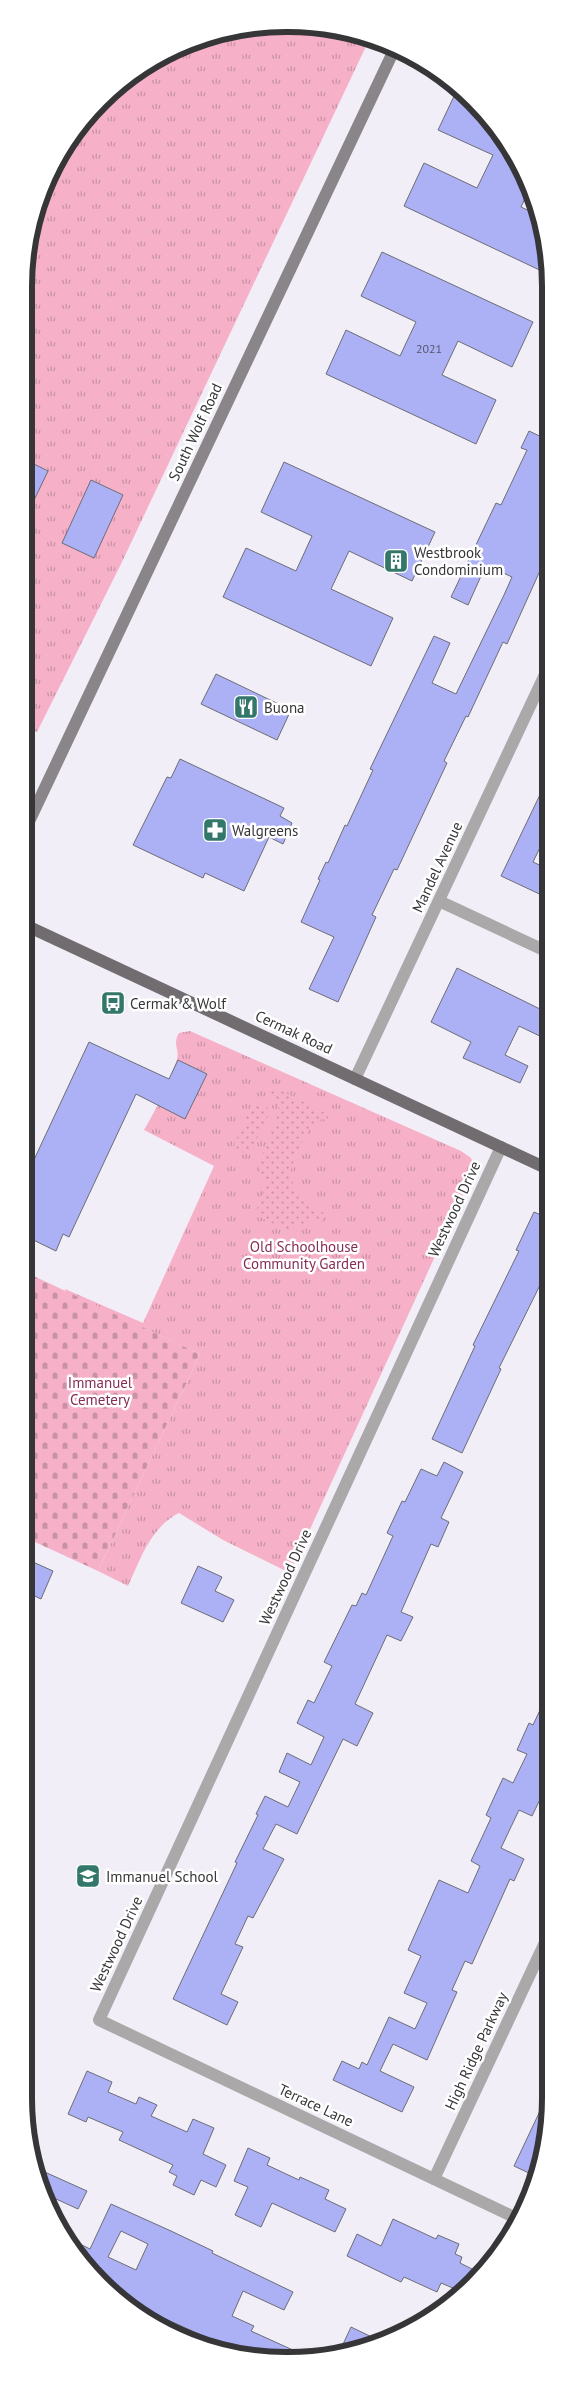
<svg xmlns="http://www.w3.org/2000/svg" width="574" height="2384" font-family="'PT Sans',sans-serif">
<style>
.grass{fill:url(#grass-tufts)}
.cemetery{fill:url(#cemetery-stones)}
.garden{fill:url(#garden-dots)}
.building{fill:#acb1f5;stroke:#6c6d75;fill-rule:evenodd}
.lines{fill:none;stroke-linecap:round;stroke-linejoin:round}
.street{stroke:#aba8aa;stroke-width:12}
.secondary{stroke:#898588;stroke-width:12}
.primary{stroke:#716c70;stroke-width:12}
.labels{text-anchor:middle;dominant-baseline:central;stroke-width:5;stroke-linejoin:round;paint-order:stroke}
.number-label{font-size:12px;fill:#545467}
.street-label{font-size:15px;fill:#363538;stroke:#fff}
.poi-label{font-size:15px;fill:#363538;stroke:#fff;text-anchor:start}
.park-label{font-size:15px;fill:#852d54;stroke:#fff}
.rim{fill:none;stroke:#363538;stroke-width:6}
</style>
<defs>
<pattern id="grass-tufts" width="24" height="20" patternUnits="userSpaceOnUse" patternTransform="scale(1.25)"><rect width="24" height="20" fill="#f6b1c9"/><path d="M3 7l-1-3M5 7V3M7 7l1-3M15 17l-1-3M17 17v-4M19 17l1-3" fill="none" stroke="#c891a4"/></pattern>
<pattern id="cemetery-stones" width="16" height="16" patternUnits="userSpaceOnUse" patternTransform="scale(1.25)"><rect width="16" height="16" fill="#f6b1c9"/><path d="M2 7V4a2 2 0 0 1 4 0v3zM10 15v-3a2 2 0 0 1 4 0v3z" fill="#c891a4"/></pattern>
<pattern id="garden-dots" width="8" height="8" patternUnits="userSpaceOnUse" patternTransform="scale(1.25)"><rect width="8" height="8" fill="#f6b1c9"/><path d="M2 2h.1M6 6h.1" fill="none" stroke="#c891a4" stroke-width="1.8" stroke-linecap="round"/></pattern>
</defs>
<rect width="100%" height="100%" fill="#f2eef7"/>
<!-- grass -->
<g class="grass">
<polygon points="322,26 369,40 121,564 37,732 25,727 26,252 59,155 127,78 219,33"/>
<path d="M190,1031L461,1151L471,1158L475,1169L290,1573L223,1540L179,1513C150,1528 141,1558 128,1586L98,1571L200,1354L66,1292L65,1289L143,1323L214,1166L144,1130C156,1109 170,1083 177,1059C180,1049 172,1045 179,1033Z"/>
</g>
<!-- cemetery -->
<polygon class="cemetery" points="25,1272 200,1354 98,1571 24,1537"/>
<!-- garden -->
<g class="garden">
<path d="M272,1086L329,1115L327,1120L322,1119C310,1126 305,1136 299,1149C297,1156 291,1165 291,1171C291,1194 308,1205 326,1214L321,1224L308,1218L304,1225L296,1222L289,1230L284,1229L260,1217L256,1212L266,1183L258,1166L280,1109L270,1090Z"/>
<polygon points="257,1102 266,1105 270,1112 249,1155 238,1150 234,1145 252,1104"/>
</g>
<!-- building -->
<g class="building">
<polygon points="457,90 473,101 523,171 529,190 521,207 536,214 548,253 548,274 404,206 424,163 477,188 493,155 438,130"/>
<polygon points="382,252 533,322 512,367 458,341 442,375 496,400 476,444 326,374 346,330 400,356 416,322 361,296"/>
<polygon points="529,431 548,440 548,553 507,644 503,642 468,717 466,716 444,761 447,763 397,870 394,869 372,915 376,917 338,1002 309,989 334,937 301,922 320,880 318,879 326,862 328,863 345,825 347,826 373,770 370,769 434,636 450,643 432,683 456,694 504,595 512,577 486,565 468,605 451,597 496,503 501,505 527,450 521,448"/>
<polygon points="26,460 48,471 26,517"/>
<polygon points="284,462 435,532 412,581 349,551 331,589 393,618 371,666 223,597 246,548 296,571 312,536 261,512"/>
<polygon points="91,480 123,495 94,558 62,543"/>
<polygon points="216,674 291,710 277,740 201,704"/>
<polygon points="180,759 284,808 280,816 292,823 283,844 269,837 244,891 205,873 203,878 133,845 167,777 171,778"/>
<polygon points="548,778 548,831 533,862 548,869 548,898 501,876"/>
<polygon points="457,968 548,1013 548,1040 519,1026 505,1055 528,1066 520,1083 463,1058 471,1042 431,1022"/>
<polygon points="89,1042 169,1079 178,1060 207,1074 185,1119 136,1094 69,1237 63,1234 56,1251 25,1236 25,1179"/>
<polygon points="534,1212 548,1218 548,1260 542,1273 545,1275 499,1368 501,1369 462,1453 432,1439 475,1346 473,1345 519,1251 516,1250"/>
<polygon points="444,1462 463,1472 441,1518 449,1522 438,1547 431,1544 401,1612 413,1617 401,1641 387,1635 355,1704 373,1713 357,1746 343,1739 297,1834 276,1824 263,1849 284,1859 253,1918 248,1916 235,1944 243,1947 221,1994 238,2002 227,2025 173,1999 237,1863 235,1862 258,1815 256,1814 265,1796 288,1807 300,1782 279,1772 287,1753 311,1765 324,1737 297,1723 308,1700 314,1703 332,1666 324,1662 352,1605 356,1606 362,1593 366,1595 393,1536 387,1533 402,1501 405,1502 421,1469 437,1476"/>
<polygon points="33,1562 53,1571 41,1599 24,1591 24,1580"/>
<polygon points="198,1566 222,1577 215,1591 234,1600 223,1622 181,1603"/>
<polygon points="548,1693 548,1783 532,1816 519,1810 501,1848 524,1859 514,1881 510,1879 472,1964 465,1961 452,1990 457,1992 427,2060 393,2044 380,2071 414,2087 402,2112 333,2080 342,2061 359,2069 362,2062 367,2065 389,2017 415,2029 427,2003 404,1993 421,1956 408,1950 439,1880 468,1893 480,1866 471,1861 491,1818 486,1815 503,1778 513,1783 527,1754 517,1750 529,1723 533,1725"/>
<polygon points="87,2071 112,2082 108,2092 136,2104 139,2097 157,2105 151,2116 187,2132 193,2119 214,2128 203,2154 226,2165 216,2187 201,2180 194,2195 173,2185 177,2176 169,2172 173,2165 119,2140 123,2132 88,2117 86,2122 68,2114"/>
<polygon points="548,2094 548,2132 533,2175 514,2166"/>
<polygon points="248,2148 270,2158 267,2165 299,2180 300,2177 329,2190 325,2199 346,2209 335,2232 272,2203 261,2227 235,2215 248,2187 234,2181"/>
<polygon points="38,2169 87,2191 78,2209 43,2193"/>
<path d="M111,2204L171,2231L213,2251L212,2253L293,2292L284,2310L243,2291L232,2316L254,2326L251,2331L306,2356L270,2360L213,2345L215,2341L147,2311L146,2314L89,2271L70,2239L90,2249ZM121,2231L148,2244L136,2270L108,2257Z"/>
<polygon points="393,2219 436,2239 438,2235 459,2244 455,2254 462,2257 460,2263 474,2270 469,2281 460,2291 441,2283 437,2292 404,2277 401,2282 347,2256 357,2234 381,2246"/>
<polygon points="351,2327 378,2340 355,2351 339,2353"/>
</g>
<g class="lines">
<!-- street -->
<g class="street">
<polyline points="439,901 548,952"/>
<polyline points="355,1079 548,668"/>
<polyline points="501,1147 99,2020 518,2219"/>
<polyline points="434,2179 548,1936"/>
</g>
<!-- secondary -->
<polyline class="secondary" points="25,830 395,48"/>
<!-- primary -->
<polyline class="primary" points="25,925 548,1169"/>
</g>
<!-- icons -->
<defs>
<symbol id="building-square" viewBox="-11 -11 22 22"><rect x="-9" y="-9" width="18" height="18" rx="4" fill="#33776b" stroke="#fff"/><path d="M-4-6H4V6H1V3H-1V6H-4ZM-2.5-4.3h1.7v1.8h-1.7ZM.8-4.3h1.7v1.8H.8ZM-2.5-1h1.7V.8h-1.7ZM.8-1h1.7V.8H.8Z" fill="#fff"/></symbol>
<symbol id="restaurant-square" viewBox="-11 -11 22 22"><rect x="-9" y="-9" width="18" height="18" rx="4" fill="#33776b" stroke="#fff"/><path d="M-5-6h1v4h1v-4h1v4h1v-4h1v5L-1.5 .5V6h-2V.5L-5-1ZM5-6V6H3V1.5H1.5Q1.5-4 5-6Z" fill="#fff"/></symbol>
<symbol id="pharmacy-square" viewBox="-11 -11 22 22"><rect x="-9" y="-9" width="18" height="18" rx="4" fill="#33776b" stroke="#fff"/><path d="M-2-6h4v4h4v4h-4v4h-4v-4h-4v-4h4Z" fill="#fff"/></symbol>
<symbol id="bus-square" viewBox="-11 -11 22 22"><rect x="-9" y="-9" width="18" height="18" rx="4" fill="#33776b" stroke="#fff"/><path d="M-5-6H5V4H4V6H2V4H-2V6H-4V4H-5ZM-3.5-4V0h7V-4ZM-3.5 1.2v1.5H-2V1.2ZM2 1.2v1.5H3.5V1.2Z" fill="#fff"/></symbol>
<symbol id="school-square" viewBox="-11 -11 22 22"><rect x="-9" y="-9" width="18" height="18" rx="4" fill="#33776b" stroke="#fff"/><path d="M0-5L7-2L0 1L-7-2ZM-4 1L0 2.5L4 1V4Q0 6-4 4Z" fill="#fff"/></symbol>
</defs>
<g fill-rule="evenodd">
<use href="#building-square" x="382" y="547" width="28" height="28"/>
<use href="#restaurant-square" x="232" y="693" width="28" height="28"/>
<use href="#pharmacy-square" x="201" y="816" width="28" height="28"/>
<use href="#bus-square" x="99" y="989" width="28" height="28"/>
<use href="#school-square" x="74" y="1862" width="28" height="28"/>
</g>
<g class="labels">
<!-- number labels -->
<g class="number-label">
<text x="429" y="348">2021</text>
</g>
<!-- street labels -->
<g class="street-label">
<text transform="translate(195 432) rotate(-65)">South Wolf Road</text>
<text transform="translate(437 867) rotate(-65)">Mandel Avenue</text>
<text transform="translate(294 1032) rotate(25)">Cermak Road</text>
<text transform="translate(454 1209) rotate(-65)">Westwood Drive</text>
<text transform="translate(285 1577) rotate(-65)">Westwood Drive</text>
<text transform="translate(116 1944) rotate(-65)">Westwood Drive</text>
<text transform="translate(476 2051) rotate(-65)">High Ridge Parkway</text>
<text transform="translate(316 2105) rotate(25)">Terrace Lane</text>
</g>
<!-- poi labels -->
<g class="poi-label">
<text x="414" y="552">Westbrook<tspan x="414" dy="17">Condominium</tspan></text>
<text x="264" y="707">Buona</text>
<text x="232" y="830">Walgreens</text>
<text x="130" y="1003">Cermak &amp; Wolf</text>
<text x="106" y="1876">Immanuel School</text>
</g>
<!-- park labels -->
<g class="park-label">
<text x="304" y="1246">Old Schoolhouse<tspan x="304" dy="17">Community Garden</tspan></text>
<text x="100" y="1382">Immanuel<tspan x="100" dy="17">Cemetery</tspan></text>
</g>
</g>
<!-- crop -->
<path d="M0 0H574V2384H0ZM286 32H288A254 254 0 0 1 542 286V2098A254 254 0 0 1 288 2352H286A254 254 0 0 1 32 2098V286A254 254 0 0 1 286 32Z" fill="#fff" fill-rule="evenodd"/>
<path class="rim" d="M286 32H288A254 254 0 0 1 542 286V2098A254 254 0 0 1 288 2352H286A254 254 0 0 1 32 2098V286A254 254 0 0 1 286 32Z"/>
</svg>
